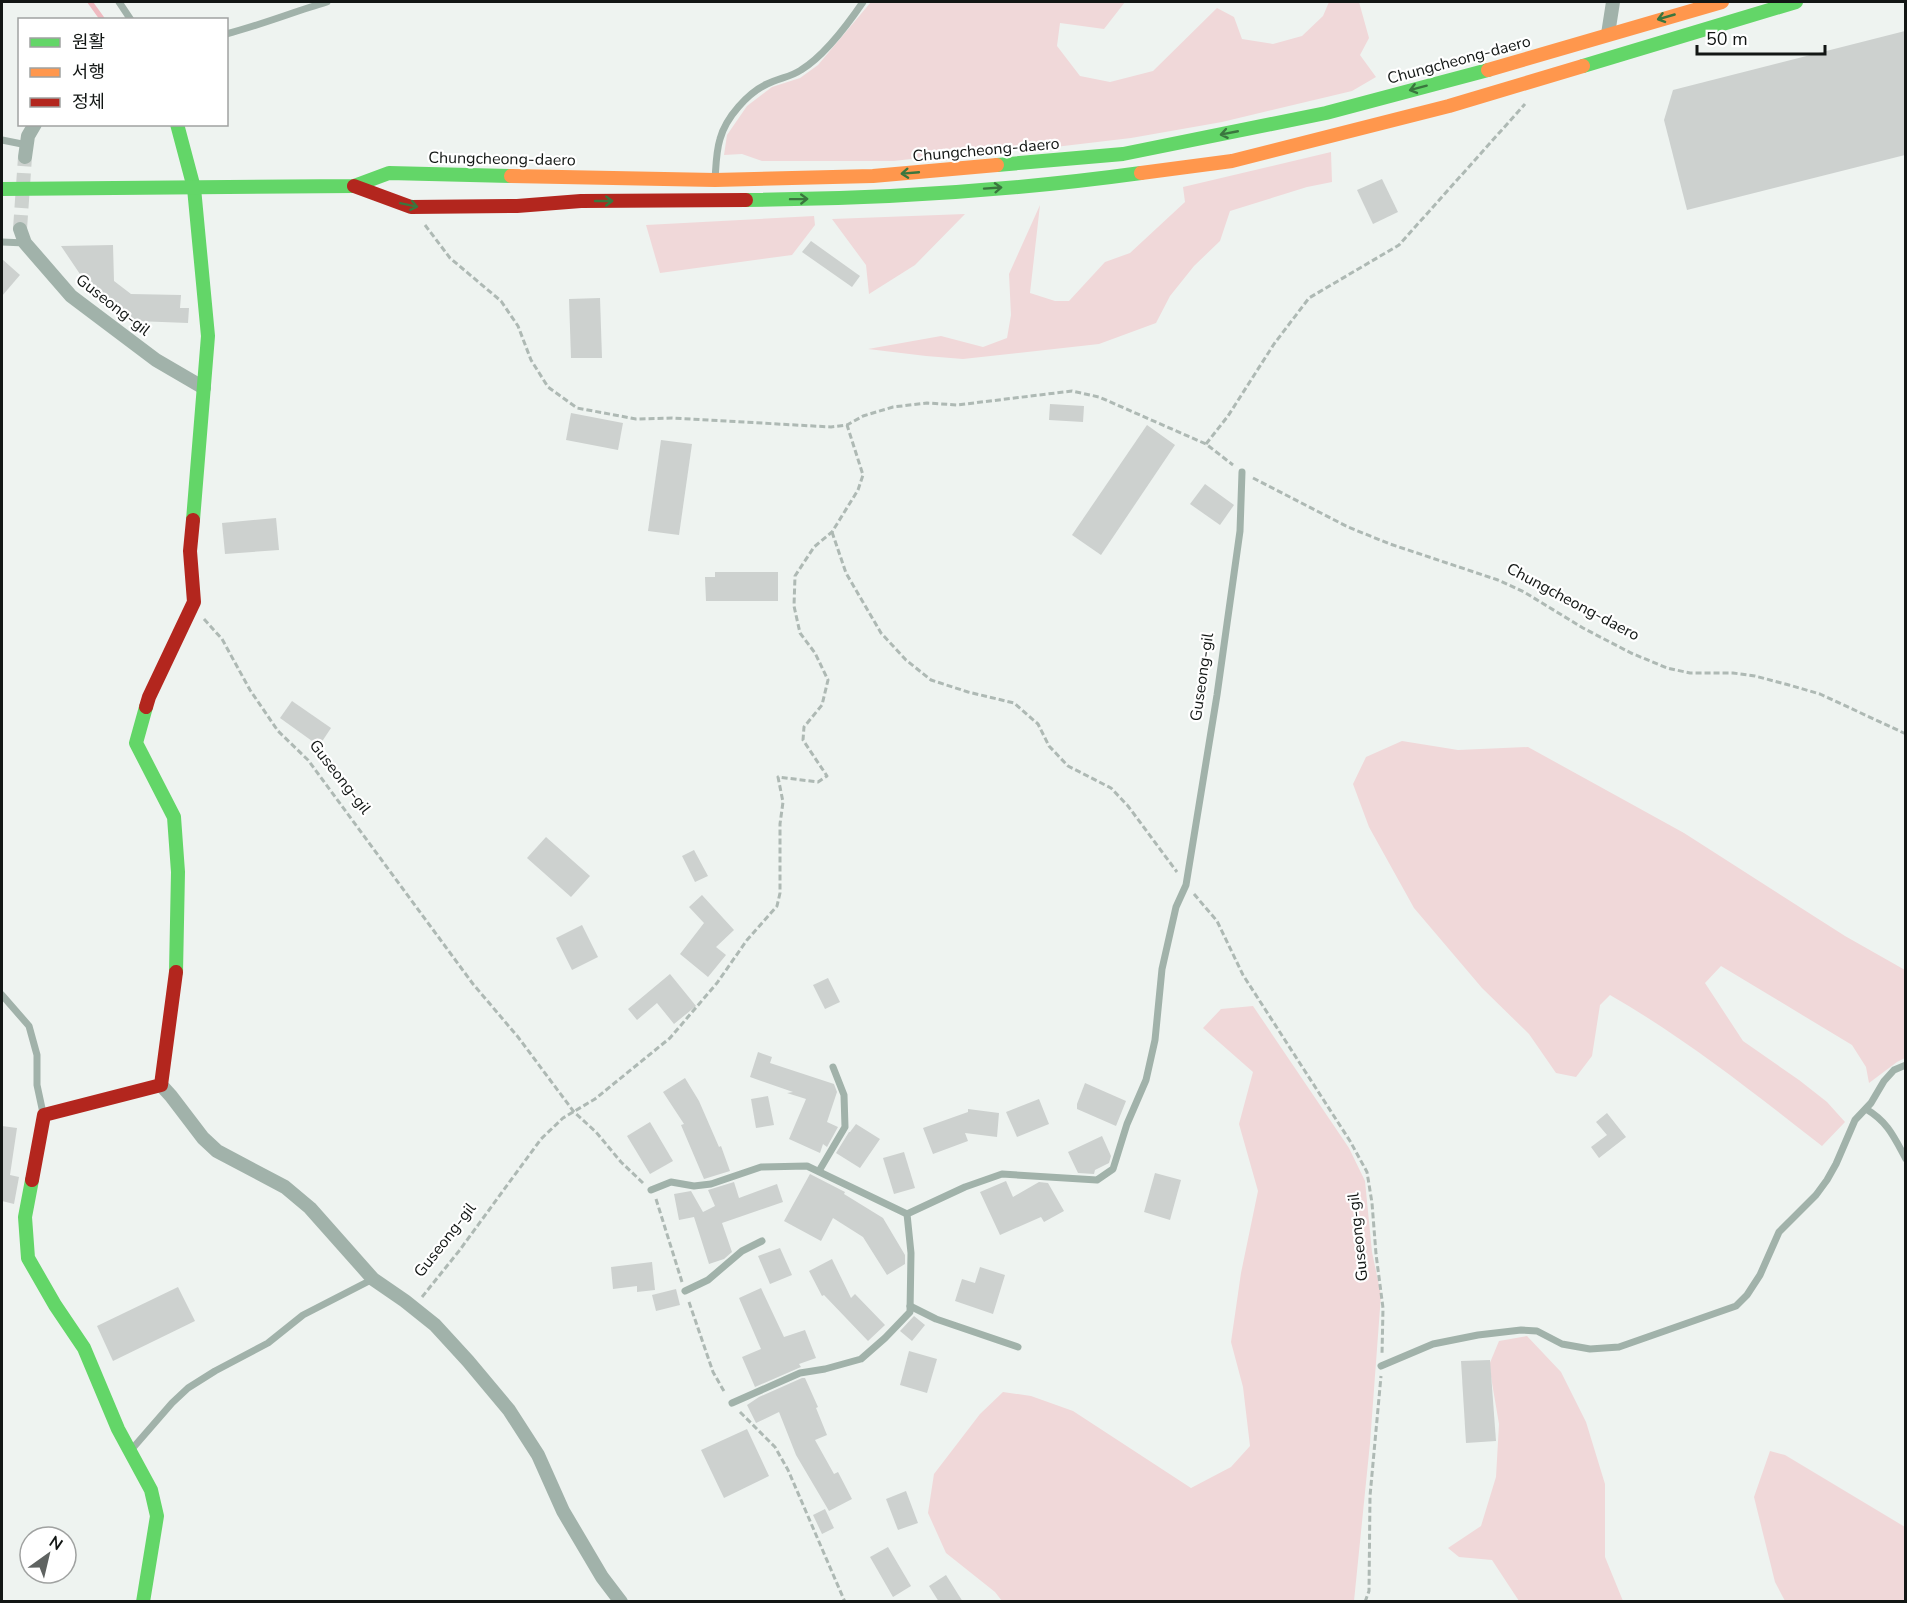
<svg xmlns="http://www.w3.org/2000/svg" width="1907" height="1603" font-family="'Nunito Sans','Noto Sans KR',sans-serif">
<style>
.green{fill:#f0d8d9}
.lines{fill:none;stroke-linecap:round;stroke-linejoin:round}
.stream{stroke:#efbbc1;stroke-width:5}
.building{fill:#cdd1cf}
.street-tunnel{stroke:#cdd2cf;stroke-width:14;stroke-dasharray:14 7;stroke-linecap:butt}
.path{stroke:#aeb9b4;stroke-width:3;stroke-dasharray:6 3;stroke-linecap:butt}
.lane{stroke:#a1b2aa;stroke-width:7}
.street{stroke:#a1b2aa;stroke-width:14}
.fast{stroke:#63d668;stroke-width:14}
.slow{stroke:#ff974d;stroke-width:14}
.jam{stroke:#b3261e;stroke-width:14}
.oneway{stroke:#3a763e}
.labels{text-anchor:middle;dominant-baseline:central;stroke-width:4.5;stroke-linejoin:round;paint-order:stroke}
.street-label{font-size:16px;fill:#121614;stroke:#fff}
</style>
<rect width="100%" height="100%" fill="#eef3f0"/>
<!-- green -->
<g class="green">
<polygon points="871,2 1125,2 1104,29 1060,23 1057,46 1080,76 1110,82 1153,71 1217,8 1234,17 1242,39 1273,44 1302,36 1323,16 1329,2 1359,2 1369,38 1360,55 1376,77 1352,91 1222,122 1131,138 1055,147 969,152 894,161 762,161 742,154 724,155 727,135 747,106 772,87 800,78 818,65"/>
<polygon points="1331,152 1332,182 1307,187 1230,211 1220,241 1194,266 1170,296 1156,323 1099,344 963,359 926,356 868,349 941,336 983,347 1007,338 1011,315 1009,274 1040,205 1030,293 1055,301 1069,301 1105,262 1130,253 1185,202 1183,187"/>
<polygon points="965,214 915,265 869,294 866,265 832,219"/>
<polygon points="814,216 815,225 792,255 660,273 646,225"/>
<path d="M1402,741L1458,750L1528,747L1684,833L1845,936L1905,970V1058L1897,1062L1869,1083L1866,1067L1852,1045L1721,966L1705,983L1743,1041L1799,1080L1827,1102L1845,1122L1822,1146C1754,1093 1685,1038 1610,995L1600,1005L1592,1056L1576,1077L1556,1073L1529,1034L1482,988L1414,908L1369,827L1353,784L1366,757Z"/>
<polygon points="1253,1006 1349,1148 1365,1181 1372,1252 1381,1295 1370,1443 1354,1601 1002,1601 995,1592 946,1553 928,1513 934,1474 980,1414 1003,1392 1031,1396 1073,1411 1191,1488 1231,1467 1250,1446 1243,1387 1231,1342 1241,1273 1258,1191 1239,1124 1253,1072 1203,1028 1221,1009"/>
<polygon points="1527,1336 1561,1372 1586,1422 1605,1484 1605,1557 1623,1601 1519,1601 1492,1560 1459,1557 1448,1548 1481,1526 1496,1477 1499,1424 1489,1365 1499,1341"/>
<polygon points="1770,1451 1785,1455 1905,1527 1905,1601 1785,1601 1775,1582 1754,1497"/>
</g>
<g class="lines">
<!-- stream -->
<polyline class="stream" points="90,2 103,20"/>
</g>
<!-- building -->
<g class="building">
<polygon points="1905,31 1905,155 1687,210 1664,120 1673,90"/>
<polygon points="1382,179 1398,212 1373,224 1357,190"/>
<polygon points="811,241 860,276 852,287 802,252"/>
<polygon points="113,245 114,281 131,294 181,295 180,308 189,308 188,323 136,321 82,277 61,246"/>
<polygon points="2,259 20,275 2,296"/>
<polygon points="600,298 602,358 571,358 569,299"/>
<polygon points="1050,404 1084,406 1083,422 1049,420"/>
<polygon points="571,413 623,423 618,450 566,440"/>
<polygon points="1147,425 1175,445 1101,555 1072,535"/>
<polygon points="661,440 692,444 679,535 648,531"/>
<polygon points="1205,484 1234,505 1220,525 1190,504"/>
<polygon points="276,518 279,550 225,554 222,523"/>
<polygon points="715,572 778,572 778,601 706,601 705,577 715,577"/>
<polygon points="292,701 331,728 319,746 280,718"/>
<polygon points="546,837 590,876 571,897 527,858"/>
<polygon points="694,850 708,876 695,882 682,856"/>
<polygon points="702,895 734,930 716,947 726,955 708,977 680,954 704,923 689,907"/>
<polygon points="582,925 598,957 572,970 556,938"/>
<polygon points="670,974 696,1006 674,1024 657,1003 637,1020 628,1009"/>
<polygon points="828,978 840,1002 825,1009 813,985"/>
<polygon points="758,1052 772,1057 770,1063 834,1084 837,1092 827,1122 838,1127 827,1147 823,1144 820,1153 789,1139 806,1099 787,1093 793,1092 750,1077"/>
<polygon points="685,1078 699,1101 719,1147 721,1146 730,1171 704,1179 681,1125 684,1124 663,1092"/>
<polygon points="1085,1083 1126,1101 1116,1126 1077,1109 1077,1104"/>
<polygon points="768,1096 774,1125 756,1128 751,1099"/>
<polygon points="1039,1099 1049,1124 1017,1137 1006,1112"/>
<polygon points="968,1109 999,1113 997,1137 965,1133 968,1141 933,1154 923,1128 968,1112"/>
<polygon points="1607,1113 1626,1137 1599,1158 1591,1147 1607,1135 1596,1122"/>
<polygon points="650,1122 673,1161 650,1174 627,1136"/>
<polygon points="856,1124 880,1139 860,1168 836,1153 849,1132 850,1132"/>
<polygon points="2,1126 17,1128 10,1175 19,1177 14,1204 2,1201"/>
<polygon points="1102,1136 1111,1156 1109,1163 1095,1170 1094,1174 1078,1173 1068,1152"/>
<polygon points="904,1152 915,1188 894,1194 883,1158"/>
<polygon points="1155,1173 1181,1180 1170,1220 1144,1212"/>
<polygon points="810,1174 845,1192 844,1194 883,1218 905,1255 905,1264 887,1275 863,1237 833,1218 821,1241 784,1221"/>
<polygon points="1006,1181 1013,1197 1039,1182 1048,1183 1064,1211 1044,1222 1041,1217 1000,1235 980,1192"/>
<polygon points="734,1182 739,1198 777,1184 783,1202 722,1223 732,1252 724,1259 709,1264 694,1217 679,1220 674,1194 691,1191 703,1212 715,1206 708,1190"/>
<polygon points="780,1248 792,1275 770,1284 758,1256"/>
<polygon points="832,1259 851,1298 855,1294 885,1325 868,1341 824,1295 822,1296 809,1271"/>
<polygon points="652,1262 655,1290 637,1292 637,1286 613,1289 611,1267"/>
<polygon points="980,1267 1005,1275 993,1314 955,1301 962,1279 975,1283"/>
<polygon points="178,1287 195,1321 113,1361 97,1326"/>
<polygon points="761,1288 784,1337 805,1330 816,1358 799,1364 801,1367 755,1387 742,1357 761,1349 739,1298"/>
<polygon points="676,1289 680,1305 656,1311 652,1295"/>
<polygon points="914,1316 925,1325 912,1341 900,1331"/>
<polygon points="909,1351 937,1359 927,1393 900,1385"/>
<polygon points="1490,1360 1496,1441 1466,1443 1461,1361"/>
<polygon points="802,1378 805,1378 818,1407 816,1408 827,1435 815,1440 834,1474 838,1472 852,1499 829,1511 796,1455 779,1412 756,1423 747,1405 759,1397"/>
<polygon points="747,1429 769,1476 724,1498 701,1450"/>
<polygon points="906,1491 918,1523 898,1530 886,1499"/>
<polygon points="825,1509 834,1528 822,1534 813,1515"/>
<polygon points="888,1547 911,1586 893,1597 870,1557"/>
<polygon points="946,1575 963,1602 939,1602 929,1586"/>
</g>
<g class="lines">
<!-- street-tunnel -->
<polyline class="street-tunnel" points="20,229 25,157"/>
<!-- path -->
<g class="path">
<polyline points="425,225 450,258 501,301 518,326 531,360 548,387 577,408 636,419 672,418 831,427 847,425 863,416 893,407 927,403 957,405 1072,391 1099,397 1206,444 1233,465"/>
<polyline points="1206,444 1228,416 1274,344 1309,298 1399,245 1525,104"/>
<polyline points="1253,478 1348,527 1390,544 1498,580 1524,592 1583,628 1631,653 1667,668 1690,673 1733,673 1755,676 1789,685 1820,694 1906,734"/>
<polyline points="832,532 846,573 881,633 906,660 931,680 968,692 1014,703 1038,724 1049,746 1068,766 1111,788 1128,806 1177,872"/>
<polyline points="204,619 222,639 250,690 278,731 308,760 473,984 518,1037 574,1112 596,1132 621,1162 643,1183"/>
<polyline points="1194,894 1217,921 1243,975 1350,1141 1367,1172 1372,1203 1376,1254 1383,1308 1382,1355"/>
<polyline points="656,1199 682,1282"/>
<polyline points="422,1297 459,1251 541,1139 563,1118 595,1099 670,1038 717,983 747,940 777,906 780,893 780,824 783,802 778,777 818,782 827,776 803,740 804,727 822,705 828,680 815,653 800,633 794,606 795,576 814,547 832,532 858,490 863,475 847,425"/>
<polyline points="689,1302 713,1372 725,1393"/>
<polyline points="740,1412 775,1447 788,1470 845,1602"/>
<polyline points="1365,1602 1369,1591 1370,1496 1381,1376"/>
</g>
<!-- lane -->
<g class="lane">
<polyline points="119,2 131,20"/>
<path d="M226,34C261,25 293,12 327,2"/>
<polyline points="2,140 27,145"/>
<path d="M715,180C716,166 716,152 720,139C726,117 748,93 767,84C779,78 791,77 801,70C824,56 848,24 863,2"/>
<polyline points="2,242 25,243"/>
<polyline points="2,995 29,1026 37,1055 37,1085 43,1113"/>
<path d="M1866,1109C1888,1122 1894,1137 1906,1159"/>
<polyline points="819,1171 845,1127 844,1095 833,1067"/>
<polyline points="651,1190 671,1182 694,1186 711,1184 761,1167 807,1166 907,1214"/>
<polyline points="685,1291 708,1280 742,1251 762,1241"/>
<polyline points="910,1306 936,1319 1018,1347"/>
<polyline points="1381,1366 1433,1344 1478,1335 1521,1330 1537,1331 1562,1344 1590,1349 1619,1347 1736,1306 1747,1295 1760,1275 1779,1232 1816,1195 1827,1180 1836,1164 1855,1120 1871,1103 1884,1081 1894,1070 1906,1065"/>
<polyline points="732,1403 800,1373 825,1369 861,1359 885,1338 910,1312 911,1253 907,1214 965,1187 1002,1174 1097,1180 1113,1169 1127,1124 1146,1080 1155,1040 1162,969 1176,907 1186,885 1217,695 1240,531 1242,472"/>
<polyline points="132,1449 172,1403 188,1388 215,1371 268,1343 303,1315 373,1279"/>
</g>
<!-- street -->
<g class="street">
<polyline points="1608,34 1613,2"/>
<polyline points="25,157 28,136 35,124"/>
<polyline points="20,229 25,243 71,296 156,360 204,388"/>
<polyline points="161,1085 171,1096 203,1138 217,1151 285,1187 310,1208 373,1279 405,1301 435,1325 468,1361 509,1410 538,1455 563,1511 602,1577 621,1602"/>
</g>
<!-- fast -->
<g class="fast">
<polyline points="1583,66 1796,2"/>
<polyline points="177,124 194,188 208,336 193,520"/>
<polyline points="997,165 1123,154 1326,113 1488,70"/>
<polyline points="2,189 354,186 389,173 511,176"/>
<path d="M746,200C878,199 1010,191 1141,173"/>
<polyline points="146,707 136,743 174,817 178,872 176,972"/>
<polyline points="32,1180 25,1217 28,1258 55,1305 84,1348 118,1429 151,1490 157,1516 143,1602"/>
</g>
<!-- slow -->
<g class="slow">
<polyline points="1488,70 1722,2"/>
<polyline points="1141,173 1232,161 1449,106 1583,66"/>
<polyline points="511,176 715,180 873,176 997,165"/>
</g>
<!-- jam -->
<g class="jam">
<polyline points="354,186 411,207 517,206 581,201 746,200"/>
<polyline points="146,707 149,697 194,602 190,551 193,520"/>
<polyline points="32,1180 44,1115 161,1085 176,972"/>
</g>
</g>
<!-- one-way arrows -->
<defs><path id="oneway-shaft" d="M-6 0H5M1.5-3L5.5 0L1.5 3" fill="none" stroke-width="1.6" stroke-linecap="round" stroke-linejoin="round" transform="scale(1.5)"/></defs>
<g class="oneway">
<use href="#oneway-shaft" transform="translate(1666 17) rotate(164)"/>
<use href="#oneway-shaft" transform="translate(1418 88) rotate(165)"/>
<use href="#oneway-shaft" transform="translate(1229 133) rotate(169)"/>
<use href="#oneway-shaft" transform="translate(910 173) rotate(175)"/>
<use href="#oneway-shaft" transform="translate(993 188) rotate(-4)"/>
<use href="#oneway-shaft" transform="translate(799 199) rotate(-1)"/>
<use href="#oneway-shaft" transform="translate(604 201)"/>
<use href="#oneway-shaft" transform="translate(409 205) rotate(12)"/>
</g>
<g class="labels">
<!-- street labels -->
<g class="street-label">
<text transform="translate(1459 60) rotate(-15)">Chungcheong-daero</text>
<text transform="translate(986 150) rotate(-5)">Chungcheong-daero</text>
<text transform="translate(502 159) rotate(1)">Chungcheong-daero</text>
<text transform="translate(113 305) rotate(38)">Guseong-gil</text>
<text transform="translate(1573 602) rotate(28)">Chungcheong-daero</text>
<text transform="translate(1202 677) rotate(-82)">Guseong-gil</text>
<text transform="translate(340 777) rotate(52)">Guseong-gil</text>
<text transform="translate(1358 1237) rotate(-96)">Guseong-gil</text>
<text transform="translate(445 1240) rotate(-52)">Guseong-gil</text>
</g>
</g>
<!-- border -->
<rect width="1907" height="1603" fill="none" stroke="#121614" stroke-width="6"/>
<!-- legend -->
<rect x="18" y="18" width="210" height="108" fill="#ffffff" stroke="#a0a2a1" stroke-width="1.5"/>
<rect x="30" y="38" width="30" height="9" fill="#63d668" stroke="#a0a2a1" stroke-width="1.5"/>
<text x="72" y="48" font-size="18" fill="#121614">원활</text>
<rect x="30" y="68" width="30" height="9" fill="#ff974d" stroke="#a0a2a1" stroke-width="1.5"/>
<text x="72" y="78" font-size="18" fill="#121614">서행</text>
<rect x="30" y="98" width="30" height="9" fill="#b3261e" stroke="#a0a2a1" stroke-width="1.5"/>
<text x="72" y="108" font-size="18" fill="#121614">정체</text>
<!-- north arrow -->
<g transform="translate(48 1555) rotate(34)"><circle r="28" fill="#ffffff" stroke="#a0a2a1" stroke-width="1.5"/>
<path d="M0-4.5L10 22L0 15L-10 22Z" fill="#5f6361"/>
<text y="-9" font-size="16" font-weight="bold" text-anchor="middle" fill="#121614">N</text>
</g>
<!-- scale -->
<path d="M1697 45v9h128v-9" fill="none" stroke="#121614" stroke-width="3"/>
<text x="1706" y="45" font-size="18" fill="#121614" stroke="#ffffff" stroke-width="4.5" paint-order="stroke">50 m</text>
</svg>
